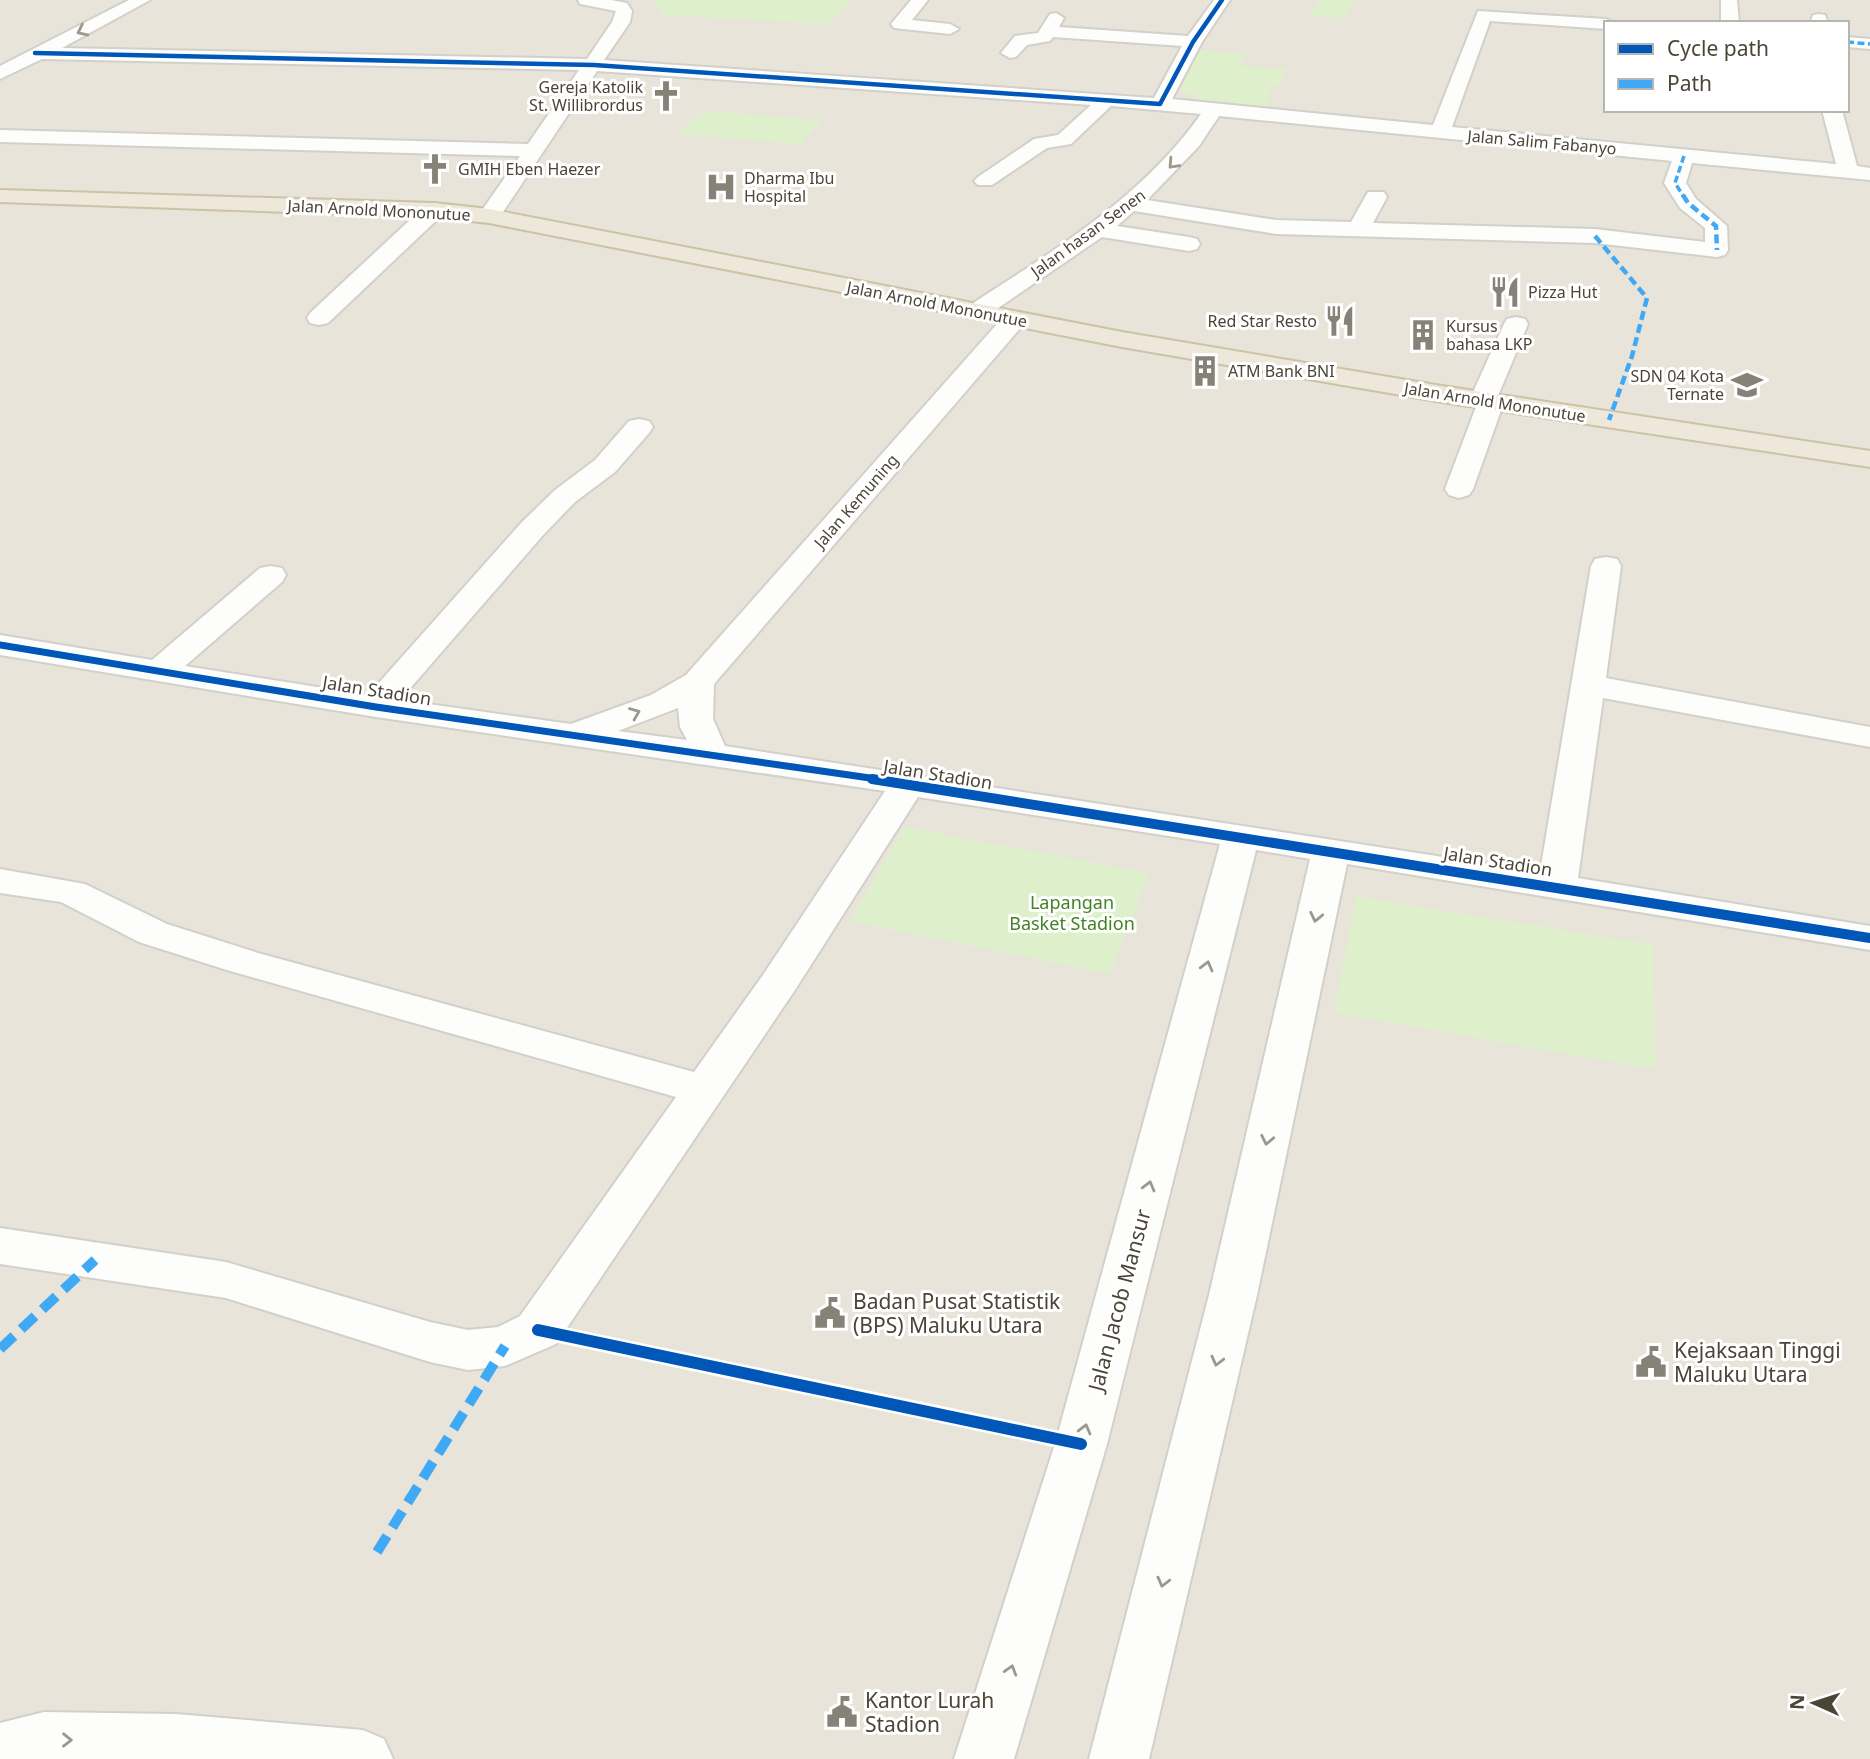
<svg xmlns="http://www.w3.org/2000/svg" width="1870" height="1759" font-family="'Noto Sans',sans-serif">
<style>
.residential{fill:#e8e4da;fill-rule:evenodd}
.green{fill:#def0cb}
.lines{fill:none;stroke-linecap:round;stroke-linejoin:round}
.street-casing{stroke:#d1d0ca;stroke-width:4}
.highway-casing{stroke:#cdc2a6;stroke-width:4}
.street{fill:#fdfdfc;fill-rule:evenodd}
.highway{fill:#ede8da;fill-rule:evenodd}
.quiet-far2{stroke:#3fa9f5;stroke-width:3.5;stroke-dasharray:7 3.5;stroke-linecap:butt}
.quiet-far1{stroke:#3fa9f5;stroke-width:4.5;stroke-dasharray:9 4.5;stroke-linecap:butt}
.quiet{stroke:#3fa9f5;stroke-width:10;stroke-dasharray:19 10;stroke-linecap:butt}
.cycleway-far3-casing{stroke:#fff;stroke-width:6}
.cycleway-far2-casing{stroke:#fff;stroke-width:10}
.cycleway-far1-casing{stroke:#fff;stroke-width:14}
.cycleway-casing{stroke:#fff;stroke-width:17}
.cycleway-far3{stroke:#0057b8;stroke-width:4.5}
.cycleway-far2{stroke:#0057b8;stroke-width:7}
.cycleway-far1{stroke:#0057b8;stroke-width:10}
.cycleway{stroke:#0057b8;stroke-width:12}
.oneway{stroke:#9b9890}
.labels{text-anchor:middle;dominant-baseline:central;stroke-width:6;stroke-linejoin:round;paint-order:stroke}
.far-poi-label{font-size:16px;fill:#4b4537;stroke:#fff;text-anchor:start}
.far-street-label{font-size:16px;fill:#4b4537;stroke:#fff}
.street-label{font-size:18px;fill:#4b4537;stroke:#fff}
.park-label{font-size:18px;fill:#418423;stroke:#fff}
.near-street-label{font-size:21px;fill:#4b4537;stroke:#fff}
.near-poi-label{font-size:21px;fill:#4b4537;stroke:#fff;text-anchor:start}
</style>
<rect width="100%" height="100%" fill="#f3f2ed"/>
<!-- residential -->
<path class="residential" d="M0,0H1870V1759H0ZM1606,23H1847V110H1606Z"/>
<!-- green -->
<g class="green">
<polygon points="654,0 853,0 828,24 661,15"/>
<polygon points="1318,0 1354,0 1345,18 1310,15"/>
<polygon points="1199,50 1245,54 1240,66 1286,69 1279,85 1274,85 1266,98 1271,99 1262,111 1216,106 1180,90"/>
<polygon points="704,111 823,120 800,144 678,134"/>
<polygon points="904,827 1149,873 1110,974 850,921"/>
<polygon points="1356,896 1654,945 1655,1069 1334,1013"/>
</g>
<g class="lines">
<defs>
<g id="street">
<path d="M129,0H150L62,48L587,59L612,22L616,11L580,4L578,0H611L627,3L632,11L630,22L604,60L1154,98L1182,46L1053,37L1050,41L1027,45L1016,57L1010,58L1001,53L1015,36L1038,33L1050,14L1056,13L1064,18L1059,27L1188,36L1214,0H1230L1202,42L1172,99L1433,125L1478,11L1606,19L1614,23H1606V29L1490,21L1452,127L1836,164L1822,110H1842L1857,166L1870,168V180L1692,163L1686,183L1696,199L1727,226L1728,250L1725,255L1717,257L1595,243L1276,234L1134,211L1117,226L1189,237L1197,239L1200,244L1197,249L1189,251L1102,237L985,317L976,319L967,317L964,312L967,307C1053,251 1141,199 1201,114L1111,106L1071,144L1047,148L992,185H978L974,181L978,177L1034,139L1058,135L1091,105L597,71L497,221H481L478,216L520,156L0,142V130L528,144L579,70L42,59L0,79V66ZM1219,116L1672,161L1664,183L1680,208L1705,228V242L1595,229L1373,223L1387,197L1384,192H1368L1351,222L1276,220L1147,200L1199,146Z"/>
<polygon points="911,0 928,0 912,20 950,24 959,29 950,34 894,28 891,24"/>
<polygon points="1721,0 1737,0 1739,23 1721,23"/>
<polygon points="1819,14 1825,15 1828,23 1810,23 1813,15"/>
<polygon points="1847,37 1870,39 1870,49 1847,47"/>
<polygon points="434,203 442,205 445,210 442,215 328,323 319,325 310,323 307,318 310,313 426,205"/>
<path d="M1014,313L1023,315L1026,320L1023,325L714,684L713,719L725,746L1540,872L1591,566L1595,559L1606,557L1617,559L1621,566L1606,678L1870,727V747L1603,698L1578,878L1870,926V950L1347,864L1257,1295L1149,1759H1089L1209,1295L1310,859L1256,850L1107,1444L1014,1759H954L1055,1444L1220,844L918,797L795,990L556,1344L505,1366L468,1370L430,1362L226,1298L0,1264V1228L226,1262L430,1322L468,1330L498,1327L520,1316L676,1097L230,971L139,942L61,902L0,893V869L85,884L167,924L258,953L694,1072L765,972L885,791L376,717L0,655V635L152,660L260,568L271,566L282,568L286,575L282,582L185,666L368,695L522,522L555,490L595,460L629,421L639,419L649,421L653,427L649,433L615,472L575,502L544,534L400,700L571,724L651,695L686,675L1005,315ZM678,708L680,727L687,740L618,731Z"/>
<polygon points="1516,317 1525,319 1528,324 1498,396 1504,402 1473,489 1469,495 1459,498 1449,495 1445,489 1476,407 1469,401 1504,324 1507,319"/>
<polygon points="44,1712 176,1714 363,1730 384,1739 393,1759 0,1759 0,1723"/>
</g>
<polygon id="highway" points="0,190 434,203 489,209 1122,332 1442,386 1870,451 1870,467 1442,402 1122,347 489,223 434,217 0,202"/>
</defs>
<!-- street casing -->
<use href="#street" class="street-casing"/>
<!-- highway casing -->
<use href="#highway" class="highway-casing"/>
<!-- street -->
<use href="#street" class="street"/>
<!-- highway -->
<use href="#highway" class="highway"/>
<!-- quiet-far2 -->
<g class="quiet-far2">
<polyline points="1847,42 1870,44"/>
<polyline points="1684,156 1675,183 1684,197"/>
</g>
<!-- quiet-far1 -->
<g class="quiet-far1">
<polyline points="1683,195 1688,203 1716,226 1717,250"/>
<polyline points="1595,236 1647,298 1632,356 1609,420"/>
</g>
<!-- quiet -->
<g class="quiet">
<polyline points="0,1349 95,1260"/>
<polyline points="377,1552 505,1346"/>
</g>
<defs>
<polyline id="cycleway-far3" points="35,53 594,65 1160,104 1193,42 1222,0"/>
<polyline id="cycleway-far2" points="0,645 376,707 884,780"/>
<polyline id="cycleway-far1" points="872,779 1870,938"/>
<polyline id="cycleway" points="538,1330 1081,1444"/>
</defs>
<!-- cycleway-far3 casing -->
<use href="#cycleway-far3" class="cycleway-far3-casing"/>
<!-- cycleway-far2 casing -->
<use href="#cycleway-far2" class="cycleway-far2-casing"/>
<!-- cycleway-far1 casing -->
<use href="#cycleway-far1" class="cycleway-far1-casing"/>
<!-- cycleway casing -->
<use href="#cycleway" class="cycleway-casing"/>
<!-- cycleway-far3 -->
<use href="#cycleway-far3" class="cycleway-far3"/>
<!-- cycleway-far2 -->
<use href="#cycleway-far2" class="cycleway-far2"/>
<!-- cycleway-far1 -->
<use href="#cycleway-far1" class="cycleway-far1"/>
<!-- cycleway -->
<use href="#cycleway" class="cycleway"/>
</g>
<!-- one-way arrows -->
<defs><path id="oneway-chevron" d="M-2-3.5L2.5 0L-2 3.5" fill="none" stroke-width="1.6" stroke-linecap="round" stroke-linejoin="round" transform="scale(1.75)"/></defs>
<g class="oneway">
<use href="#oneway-chevron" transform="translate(82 31) rotate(154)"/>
<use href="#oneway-chevron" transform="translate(1173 164) rotate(133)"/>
<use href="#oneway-chevron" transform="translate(635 713) rotate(-22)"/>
<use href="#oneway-chevron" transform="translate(1316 917) rotate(102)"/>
<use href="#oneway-chevron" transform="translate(1207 966) rotate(-75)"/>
<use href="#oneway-chevron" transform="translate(1267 1140) rotate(102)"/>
<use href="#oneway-chevron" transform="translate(1149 1186) rotate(-75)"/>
<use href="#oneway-chevron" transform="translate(1217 1361) rotate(104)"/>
<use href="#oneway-chevron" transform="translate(1085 1429) rotate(-75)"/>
<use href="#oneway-chevron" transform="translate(1163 1582) rotate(104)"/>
<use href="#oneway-chevron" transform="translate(1011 1670) rotate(-73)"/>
<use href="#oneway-chevron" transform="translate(67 1740) rotate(1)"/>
</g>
<!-- icons -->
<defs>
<symbol id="church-bare" viewBox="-9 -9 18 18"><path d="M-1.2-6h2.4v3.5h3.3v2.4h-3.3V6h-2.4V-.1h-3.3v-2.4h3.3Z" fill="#868277" stroke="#fff" stroke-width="2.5" paint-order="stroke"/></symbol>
<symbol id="hospital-bare" viewBox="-9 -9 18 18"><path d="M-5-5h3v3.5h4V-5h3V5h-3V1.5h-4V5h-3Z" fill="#868277" stroke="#fff" stroke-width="2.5" paint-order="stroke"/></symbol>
<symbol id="restaurant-bare" viewBox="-9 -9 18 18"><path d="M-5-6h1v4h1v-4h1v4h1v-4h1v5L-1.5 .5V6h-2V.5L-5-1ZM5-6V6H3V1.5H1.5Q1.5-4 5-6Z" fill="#868277" stroke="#fff" stroke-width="2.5" paint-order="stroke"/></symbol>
<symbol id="building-bare" viewBox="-9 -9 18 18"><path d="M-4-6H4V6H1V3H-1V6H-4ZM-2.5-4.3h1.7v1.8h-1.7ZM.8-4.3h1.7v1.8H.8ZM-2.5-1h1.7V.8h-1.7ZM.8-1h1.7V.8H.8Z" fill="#868277" stroke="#fff" stroke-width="2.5" paint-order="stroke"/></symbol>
<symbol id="school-bare" viewBox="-9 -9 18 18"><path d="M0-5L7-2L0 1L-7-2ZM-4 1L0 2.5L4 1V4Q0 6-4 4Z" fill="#868277" stroke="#fff" stroke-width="2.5" paint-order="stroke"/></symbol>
<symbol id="civic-bare" viewBox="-9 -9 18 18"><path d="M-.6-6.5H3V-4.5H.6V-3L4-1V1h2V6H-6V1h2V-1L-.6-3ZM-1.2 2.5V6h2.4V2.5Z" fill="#868277" stroke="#fff" stroke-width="2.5" paint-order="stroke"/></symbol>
</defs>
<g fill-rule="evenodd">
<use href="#church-bare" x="644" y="74" width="44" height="44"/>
<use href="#church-bare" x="413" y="147" width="44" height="44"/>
<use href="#hospital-bare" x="699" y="165" width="44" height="44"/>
<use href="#restaurant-bare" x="1483" y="270" width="44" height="44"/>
<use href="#restaurant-bare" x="1318" y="299" width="44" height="44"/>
<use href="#building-bare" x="1401" y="313" width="44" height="44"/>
<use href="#building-bare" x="1183" y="349" width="44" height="44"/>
<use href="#school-bare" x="1725" y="363" width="44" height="44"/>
<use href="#civic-bare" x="808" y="1291" width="44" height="44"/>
<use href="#civic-bare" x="1629" y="1340" width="44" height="44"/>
<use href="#civic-bare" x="820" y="1690" width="44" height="44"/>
</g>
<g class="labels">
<!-- far-poi labels -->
<g class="far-poi-label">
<text x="643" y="87" text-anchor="end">Gereja Katolik<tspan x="643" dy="18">St. Willibrordus</tspan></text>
<text x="458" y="169">GMIH Eben Haezer</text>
<text x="744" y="178">Dharma Ibu<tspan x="744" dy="18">Hospital</tspan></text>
<text x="1528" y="292">Pizza Hut</text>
<text x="1317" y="321" text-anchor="end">Red Star Resto</text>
<text x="1446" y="326">Kursus<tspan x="1446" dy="18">bahasa LKP</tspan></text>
<text x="1228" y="371">ATM Bank BNI</text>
<text x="1724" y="376" text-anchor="end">SDN 04 Kota<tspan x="1724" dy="18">Ternate</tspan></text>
</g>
<!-- far-street labels -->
<g class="far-street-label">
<text transform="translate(1542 142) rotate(5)">Jalan Salim Fabanyo</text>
<text transform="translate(379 210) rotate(3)">Jalan Arnold Mononutue</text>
<text transform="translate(1088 233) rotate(-36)">Jalan hasan Senen</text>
<text transform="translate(937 304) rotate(11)">Jalan Arnold Mononutue</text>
<text transform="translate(1495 402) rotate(9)">Jalan Arnold Mononutue</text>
<text transform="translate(856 501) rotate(-49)">Jalan Kemuning</text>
</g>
<!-- street labels -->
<g class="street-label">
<text transform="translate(377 690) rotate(9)">Jalan Stadion</text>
<text transform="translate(938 774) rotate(9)">Jalan Stadion</text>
<text transform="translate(1498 861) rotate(9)">Jalan Stadion</text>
</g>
<!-- park labels -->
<g class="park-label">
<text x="1072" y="902">Lapangan<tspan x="1072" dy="21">Basket Stadion</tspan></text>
</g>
<!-- near-street labels -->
<g class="near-street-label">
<text transform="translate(1119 1300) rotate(-75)">Jalan Jacob Mansur</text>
</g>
<!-- near-poi labels -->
<g class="near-poi-label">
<text x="853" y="1301">Badan Pusat Statistik<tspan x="853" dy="24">(BPS) Maluku Utara</tspan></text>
<text x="1674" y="1350">Kejaksaan Tinggi<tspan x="1674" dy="24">Maluku Utara</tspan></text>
<text x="865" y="1700">Kantor Lurah<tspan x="865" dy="24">Stadion</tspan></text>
</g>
</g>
<!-- legend -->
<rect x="1604" y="21" width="245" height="91" fill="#ffffff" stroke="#b7b5af" stroke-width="2"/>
<rect x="1618" y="44" width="35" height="10" fill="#0057b8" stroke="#b7b5af" stroke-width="2"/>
<text x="1667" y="56" font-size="21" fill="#4b4537">Cycle path</text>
<rect x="1618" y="79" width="35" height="10" fill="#3fa9f5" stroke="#b7b5af" stroke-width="2"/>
<text x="1667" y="91" font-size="21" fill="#4b4537">Path</text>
<!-- north arrow -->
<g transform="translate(1814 1703) rotate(273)" stroke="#ffffff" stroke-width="5" paint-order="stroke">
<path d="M0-5L12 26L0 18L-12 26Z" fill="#4b4537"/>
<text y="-10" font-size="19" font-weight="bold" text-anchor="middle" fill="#4b4537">N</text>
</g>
</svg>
